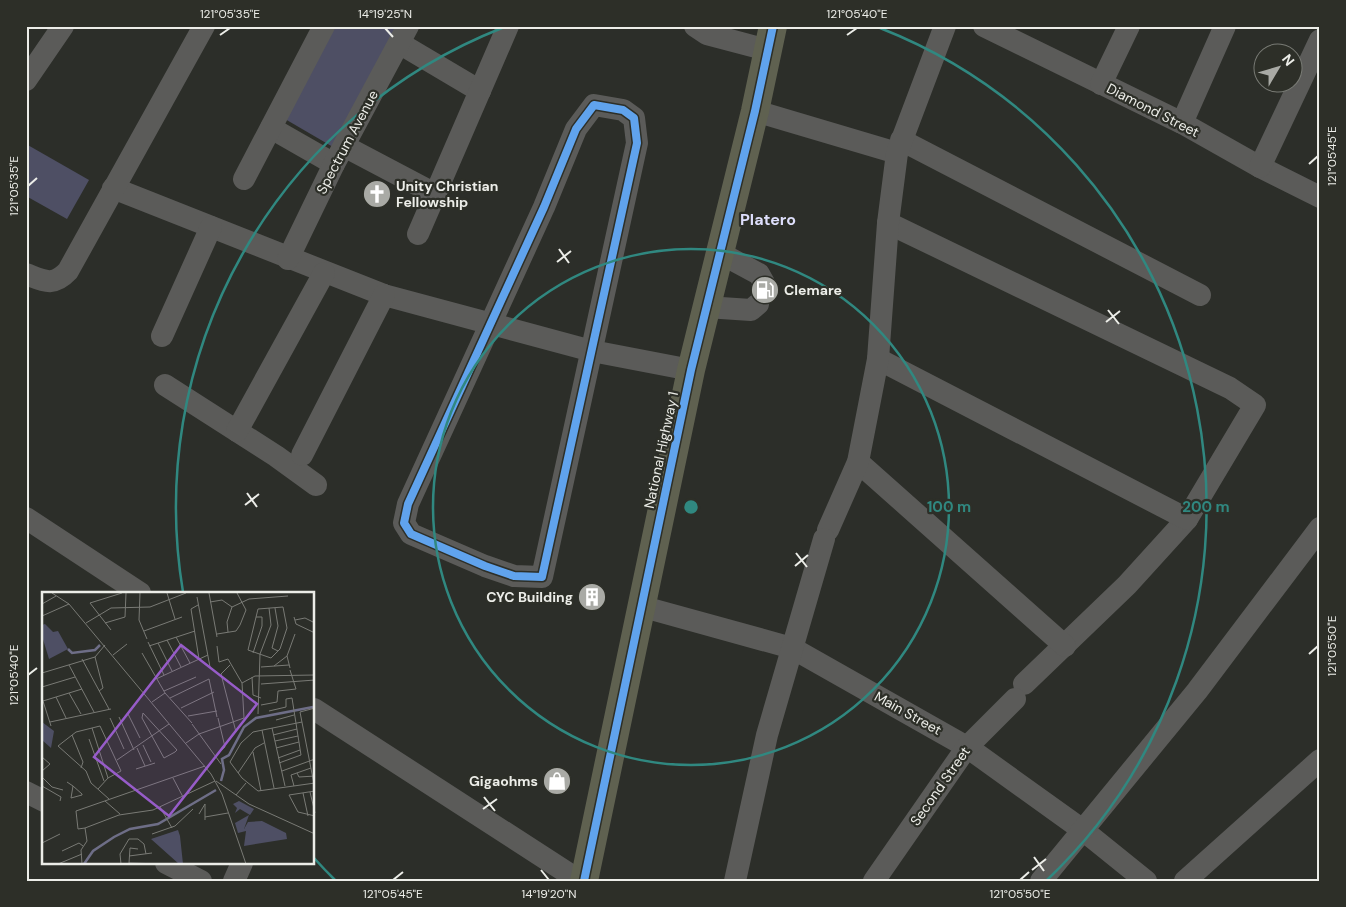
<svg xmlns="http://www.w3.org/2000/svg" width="1346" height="907" font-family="'DM Sans',sans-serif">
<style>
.grass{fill:#4e4f64}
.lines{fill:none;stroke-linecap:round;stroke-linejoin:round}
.minor{stroke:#5b5b59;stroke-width:22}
.highway{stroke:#5f6150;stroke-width:28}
.cycleway-casing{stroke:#2d2f28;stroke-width:11}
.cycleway{stroke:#60a3ed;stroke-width:8}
.ticks{fill:none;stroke:#ecede8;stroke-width:2}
.ring{fill:none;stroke:#308880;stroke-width:2.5}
.labels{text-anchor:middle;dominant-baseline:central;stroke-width:4.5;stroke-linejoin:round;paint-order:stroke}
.street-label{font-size:14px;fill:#ecede8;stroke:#2d2f28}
.poi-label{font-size:14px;font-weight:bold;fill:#ecede8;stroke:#2d2f28;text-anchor:start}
.quarter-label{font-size:16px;font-weight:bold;fill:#dedffc;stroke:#2d2f28}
.inset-river{fill:none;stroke:#6e6e87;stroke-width:2.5}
.inset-road{fill:none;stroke:#797a75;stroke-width:1}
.view{fill:#975cc9;fill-opacity:0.15;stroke:#975cc9;stroke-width:2.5}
.inset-edge{fill:none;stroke:#ecede8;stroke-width:2.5}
.centre{fill:#308880;stroke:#2d2f28;stroke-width:2.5}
.ring-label{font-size:15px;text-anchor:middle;font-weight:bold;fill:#308880;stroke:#2d2f28;stroke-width:4.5;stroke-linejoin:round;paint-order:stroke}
.neatline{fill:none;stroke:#ecede8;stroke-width:2}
.ticks-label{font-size:12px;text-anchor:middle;fill:#ecede8}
</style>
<rect width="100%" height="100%" fill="#2c2e29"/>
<!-- grass -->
<g class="grass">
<polygon points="332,26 398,26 333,147 285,119"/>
<polygon points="26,144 89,180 67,219 26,196"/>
</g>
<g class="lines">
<!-- minor -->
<g class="minor">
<polyline points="695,26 707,34 767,50"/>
<polyline points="984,26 1182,123 1260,167 1320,197"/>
<polyline points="399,43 480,91"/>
<polyline points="26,80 63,26"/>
<polyline points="1101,84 1129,26"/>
<polygon points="594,105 623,110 634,118 637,143 542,577 514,576 485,566 411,534 404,523 408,504 544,207 576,129"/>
<polyline points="755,111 897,153"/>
<polyline points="1182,123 1225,26"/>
<polyline points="271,128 334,164"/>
<polyline points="901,140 1200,295"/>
<polyline points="344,146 435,194"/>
<polyline points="1260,167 1320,40"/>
<polyline points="244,179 324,26"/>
<polyline points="113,188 384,295 592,351 691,370"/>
<polyline points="888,223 1230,388 1255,405 1187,519 1127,585 1024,684"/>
<polyline points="418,234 508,26"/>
<polyline points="720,253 759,274 764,283"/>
<polyline points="288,259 334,164 408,26"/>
<path d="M26,274C44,281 53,287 68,271L204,26"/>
<polyline points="706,307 751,310 758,304"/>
<polyline points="162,336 211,227"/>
<polyline points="878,359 1187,519"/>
<polyline points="165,385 276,456 316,485"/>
<polyline points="237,431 324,273"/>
<polyline points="302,455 384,295"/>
<polyline points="858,462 1065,646"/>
<polyline points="26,518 140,593"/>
<polyline points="828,530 858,462 878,359 888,223 897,153 945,26"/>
<polyline points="640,606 792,648 967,747 1084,831 1146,881"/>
<polyline points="314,709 580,881"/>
<polyline points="26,792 44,801"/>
<polyline points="166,863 201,881"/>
<polyline points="234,881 242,863"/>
<polyline points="735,881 767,735 824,539"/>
<polyline points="874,881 967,747 1015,699"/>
<polyline points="1041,881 1197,691 1320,528"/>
<polyline points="1185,881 1320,760"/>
</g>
<!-- highway -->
<polyline class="highway" points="584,881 691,370 755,111 773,26"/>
<defs>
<g id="cycleway">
<polygon points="594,105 623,110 634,118 637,143 542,577 514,576 485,566 411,534 404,523 408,504 544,207 576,129"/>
<polyline points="584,881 691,370 755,111 773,26"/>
</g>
</defs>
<!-- cycleway casing -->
<use href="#cycleway" class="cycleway-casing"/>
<!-- cycleway -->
<use href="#cycleway" class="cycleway"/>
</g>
<!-- ticks -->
<path class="ticks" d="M385,28L393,37M220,35L230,28M847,35L857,28M1309,164L1318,156M28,186L37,178M559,249L569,263M557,262L571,251M1108,310L1119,324M1106,322L1120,311M247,493L257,507M245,505L259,494M796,553L807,567M795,566L808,555M1309,654L1318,646M28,675L37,668M484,797L495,811M483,809L497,799M1034,857L1044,871M541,870L549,880M1032,870L1046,859M393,880L403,872M1020,880L1029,872"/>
<!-- distance rings -->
<g class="ring">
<circle cx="691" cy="507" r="258"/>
<path d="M336 881A515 515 0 0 1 314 858M183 592A515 515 0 0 1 502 28M880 28A515 515 0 0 1 1046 881"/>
</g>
<!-- icons -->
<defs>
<symbol id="church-disc" viewBox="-11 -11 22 22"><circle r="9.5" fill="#a9aaa5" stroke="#2d2f28"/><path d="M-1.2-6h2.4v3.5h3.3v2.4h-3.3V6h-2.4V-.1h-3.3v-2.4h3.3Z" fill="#fff"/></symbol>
<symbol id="fuel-disc" viewBox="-11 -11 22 22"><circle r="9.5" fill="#a9aaa5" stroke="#2d2f28"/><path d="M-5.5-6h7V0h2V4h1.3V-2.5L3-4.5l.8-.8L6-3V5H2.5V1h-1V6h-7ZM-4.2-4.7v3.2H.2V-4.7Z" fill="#fff"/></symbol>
<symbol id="building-disc" viewBox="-11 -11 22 22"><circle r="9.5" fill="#a9aaa5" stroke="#2d2f28"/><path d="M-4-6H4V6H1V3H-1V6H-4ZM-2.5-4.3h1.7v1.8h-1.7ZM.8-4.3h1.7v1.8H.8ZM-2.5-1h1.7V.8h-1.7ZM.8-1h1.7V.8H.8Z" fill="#fff"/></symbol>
<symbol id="shop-disc" viewBox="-11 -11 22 22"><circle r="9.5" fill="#a9aaa5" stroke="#2d2f28"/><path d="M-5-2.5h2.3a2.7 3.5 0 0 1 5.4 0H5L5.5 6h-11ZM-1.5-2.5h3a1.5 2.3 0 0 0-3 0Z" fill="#fff"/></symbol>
</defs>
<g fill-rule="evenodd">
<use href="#church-disc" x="361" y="178" width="32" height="32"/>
<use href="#fuel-disc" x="749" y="274" width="32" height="32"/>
<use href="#building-disc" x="576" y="581" width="32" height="32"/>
<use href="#shop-disc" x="541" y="765" width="32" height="32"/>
</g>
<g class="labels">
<!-- street labels -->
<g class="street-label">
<text transform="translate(1153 110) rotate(27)">Diamond Street</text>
<text transform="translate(347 142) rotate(-62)">Spectrum Avenue</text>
<text transform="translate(661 450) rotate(-78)">National Highway 1</text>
<text transform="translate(908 713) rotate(29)">Main Street</text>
<text transform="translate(940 786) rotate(-55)">Second Street</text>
</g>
<!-- poi labels -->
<g class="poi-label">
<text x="396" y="186">Unity Christian<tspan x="396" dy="16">Fellowship</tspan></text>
<text x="784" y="290">Clemare</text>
<text x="573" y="597" text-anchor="end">CYC Building</text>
<text x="538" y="781" text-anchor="end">Gigaohms</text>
</g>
<!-- quarter labels -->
<g class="quarter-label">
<text x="768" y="219">Platero</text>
</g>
</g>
<!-- overview -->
<g transform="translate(42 592)">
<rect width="272" height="272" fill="#2c2e29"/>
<path d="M3,32L11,40L16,39L26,57L7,67L0,44V33ZM207,223L202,237L206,230L220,229L244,241L245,247L202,254L204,239L196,241L193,231ZM136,238L138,244L141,272H137L109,247Z" fill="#4e4f64"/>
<path d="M0,130L12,139L9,156L0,148ZM197,209L212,217L208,223L198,217L193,221L195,216L191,212Z" fill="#4e4f64"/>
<path class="inset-river" d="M26,57L30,61L53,58L58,53M179,189L182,178L180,167L187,163L202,135L214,126L271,115M42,272L51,259L72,245L88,237L116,232L174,198"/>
<path class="inset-road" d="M10,1L27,12L169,182L180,202L204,272M98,1L97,28L105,47M125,1L133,27M167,1L175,45M155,5L168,75M168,10L180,8L190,15L185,30L186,40M0,12L14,4M156,13L149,17L157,67M190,15L207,7L246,4M241,15L245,36L238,57L229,66L206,58L216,17ZM233,16L236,34L230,56L236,59M0,24L27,12M252,25L254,32L273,41M253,28L263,26L273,31M44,31L69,16L108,15L144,1M63,31L83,25L84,1M69,38L48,11L80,1M102,39L140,25M175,42L194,39L198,33L204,18L195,1M134,45L148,71M125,48L139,75M106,50L122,83M116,51L130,79M107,54L153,39M100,61L123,101L150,131M211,61L220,34V25H214M71,63L85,52M53,65L61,96L57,99M40,67L67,117M27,73L52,120M188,73L179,82L194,140M232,74L245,64M219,75L247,73M248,76L245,64L253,42M0,81L53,65L63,53M210,85L211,103L219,106M114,87L166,63M200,91L213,84L273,83M219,92L273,88M0,95L33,85M122,99L154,85M27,101L39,122M14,105L24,126M0,106L9,134M128,106L167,87L175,125M1,109L40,97M110,110L123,101M219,113L235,110L236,99L254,97L248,78M139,116L172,100M227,119L244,115V107L250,106L259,163L237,171M101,121L135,158L133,160L122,166L100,126ZM86,122L98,146M216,122L218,62L229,33L227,16M146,124L175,119M77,125L92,158M68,126L82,157M234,128L252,123M8,130L69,117M260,130L211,140L199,151L188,170L200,186L216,199L273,191M150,132L179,172M50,136L66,186M230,136L243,194M220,138L232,196M30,143L41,170L39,176M231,143L255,137M47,147L62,189M233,149L256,144M144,151L157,142L202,126L200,91L186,67L177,70L175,54M101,153L109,170M95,156L103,174M234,156L257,150M211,160L219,199M174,163L183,155L176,126M0,165L8,172L0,179M236,166L258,158M75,168L127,132M94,177L113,171M240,179L273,167M196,181L213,156L222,151M255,181L257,185L273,184M0,185L10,195L21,198M131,186L141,205M174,189L207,212L273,242M25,190L31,194L40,202V203L29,206L31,194M272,192L258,120L273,116M0,194L19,205L18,209M252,194L249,183L269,176M56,197L66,186L79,179L58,134L34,140L16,154L44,179L49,191L67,207M273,199L247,203L256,220L273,224M268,200L273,221M261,201L266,224M194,203L204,191M63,209L78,222M118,215L130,236M157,222L163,212V228M163,225L186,221M43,236L36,237L34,219L163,174M110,242L133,234L151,217M0,251L18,242M20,259L37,251L41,254M87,264L110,261M87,271L121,272M87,271L88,256L96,257M16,272L40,262M40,272L39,258L45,249L43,236L77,223L111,218L173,189M79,272L78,262L87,247H96L102,252L104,262"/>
<path class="view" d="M139,53L215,112L127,224L52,165Z"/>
<rect width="272" height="272" class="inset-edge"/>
</g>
<circle cx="691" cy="507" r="8" class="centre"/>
<g class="ring-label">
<text x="949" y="512">100 m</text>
<text x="1206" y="512">200 m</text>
</g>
<!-- border -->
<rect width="1346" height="907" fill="none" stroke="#2d2f28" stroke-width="55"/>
<!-- north arrow -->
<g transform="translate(1278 68) rotate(52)"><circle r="24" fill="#2d2f28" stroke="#797b75"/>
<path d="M0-4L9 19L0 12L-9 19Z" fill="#a9aaa5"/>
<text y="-8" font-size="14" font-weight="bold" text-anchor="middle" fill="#ecede8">N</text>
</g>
<rect x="28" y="28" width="1290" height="852" class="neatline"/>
<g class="ticks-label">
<text x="230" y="18">121°05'35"E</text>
<text x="385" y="18">14°19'25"N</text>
<text x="857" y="18">121°05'40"E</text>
<text transform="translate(1332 156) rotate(-90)" y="4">121°05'45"E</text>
<text transform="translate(14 186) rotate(-90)" y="4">121°05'35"E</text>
<text transform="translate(1332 646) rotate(-90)" y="4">121°05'50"E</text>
<text transform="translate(14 675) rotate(-90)" y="4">121°05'40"E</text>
<text x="393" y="898">121°05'45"E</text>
<text x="549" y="898">14°19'20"N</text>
<text x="1020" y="898">121°05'50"E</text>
</g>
</svg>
